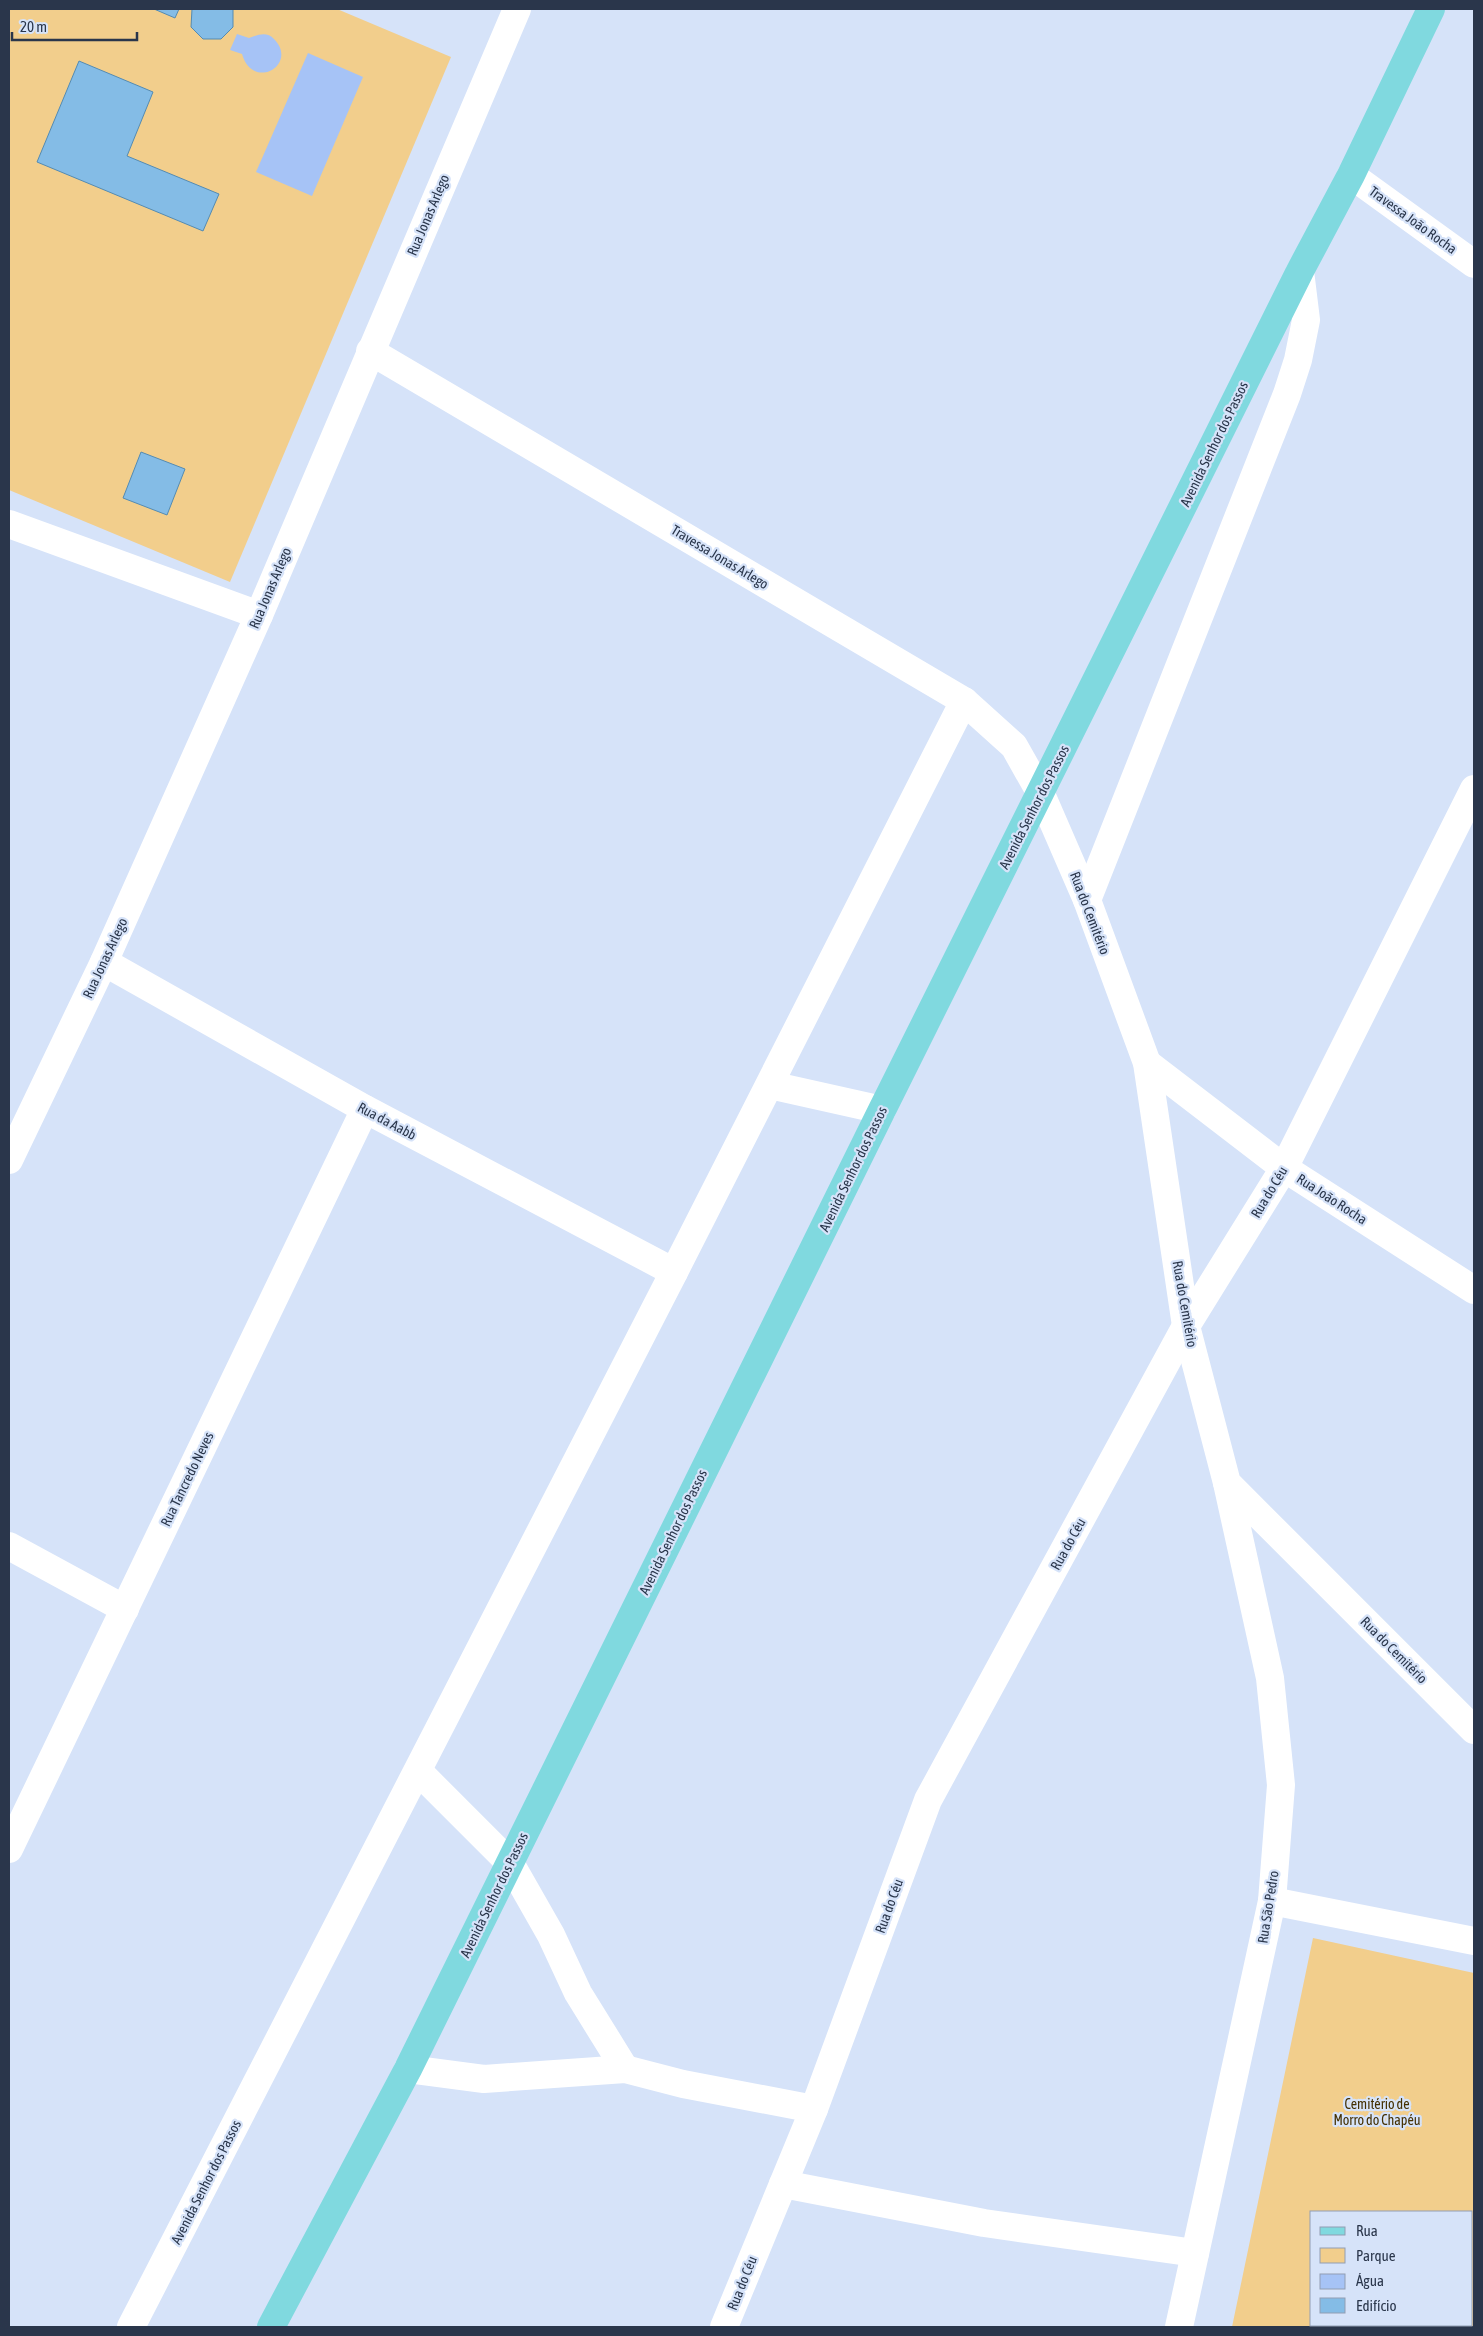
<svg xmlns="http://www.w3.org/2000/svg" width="1483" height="2336" font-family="'Asap Condensed',sans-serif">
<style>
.green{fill:#f2ce8c;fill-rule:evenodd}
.water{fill:#a6c3f6}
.building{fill:#84bce6;stroke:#548bb2}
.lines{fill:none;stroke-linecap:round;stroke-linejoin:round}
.street{stroke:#fff;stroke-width:28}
.primary{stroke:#80d9df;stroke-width:28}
.labels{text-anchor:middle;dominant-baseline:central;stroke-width:4.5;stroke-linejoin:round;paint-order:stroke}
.street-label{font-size:14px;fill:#2a364b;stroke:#d6e3f9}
.park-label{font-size:14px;fill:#443002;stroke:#d6e3f9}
</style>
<rect width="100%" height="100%" fill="#d6e3f9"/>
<!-- green -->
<g class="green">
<polygon points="9,9 337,9 451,57 230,582 9,490"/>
<path d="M1313,1938L1474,1973V2327H1232ZM1312,2212H1472V2325H1312Z"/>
</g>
<!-- water -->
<g class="water">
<path d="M237,34L249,38C257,35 267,31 274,39C299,64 253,92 242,54L230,50Z"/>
<polygon points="308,53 363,77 312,196 256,172"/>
</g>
<!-- building -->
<g class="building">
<polygon points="154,9 179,9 175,18"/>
<polygon points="233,9 233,27 221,39 203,39 191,27 192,9"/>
<polygon points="79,61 153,92 127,156 219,194 203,231 37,162"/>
<polygon points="141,452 185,469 167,515 123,498"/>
</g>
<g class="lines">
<!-- street -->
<g class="street">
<polyline points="1351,175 1474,264"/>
<polyline points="370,351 964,701 1014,746 1041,794 1087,900 1147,1063 1186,1326 1227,1483 1474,1730"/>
<polyline points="9,524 259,615"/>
<polyline points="1087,900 1287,394 1298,360 1306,320 1300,271"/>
<polyline points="104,962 365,1109 674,1272"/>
<polyline points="1147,1063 1284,1168 1474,1290"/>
<polyline points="770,1085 882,1110"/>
<polyline points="9,1160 104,962 259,615 517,9"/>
<polyline points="9,1546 125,1609"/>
<polyline points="418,1771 510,1863 551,1935 578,1993 625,2069"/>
<polyline points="9,1849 365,1109"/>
<polyline points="1272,1901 1474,1941"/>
<polyline points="408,2069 484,2079 625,2069 683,2084 814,2109"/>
<polyline points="783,2184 984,2223 1195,2253"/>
<polyline points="131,2327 674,1272 964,701"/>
<polyline points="724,2327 814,2109 928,1800 1186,1326 1284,1168 1474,789"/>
<polyline points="1179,2327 1272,1901 1281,1785 1270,1678 1227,1483"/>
</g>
<!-- primary -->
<polyline class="primary" points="271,2327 408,2069 882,1110 1300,271 1351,175 1431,9"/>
</g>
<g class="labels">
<!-- street labels -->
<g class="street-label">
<text transform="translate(428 215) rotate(-67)">Rua Jonas Arlego</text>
<text transform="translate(1413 220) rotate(36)">Travessa João Rocha</text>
<text transform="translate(1214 444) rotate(-64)">Avenida Senhor dos Passos</text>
<text transform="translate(720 557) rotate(31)">Travessa Jonas Arlego</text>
<text transform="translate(270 588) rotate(-67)">Rua Jonas Arlego</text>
<text transform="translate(1034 807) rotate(-63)">Avenida Senhor dos Passos</text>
<text transform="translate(1090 913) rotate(69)">Rua do Cemitério</text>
<text transform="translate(105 958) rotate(-65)">Rua Jonas Arlego</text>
<text transform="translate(387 1121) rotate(28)">Rua da Aabb</text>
<text transform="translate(853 1169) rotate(-64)">Avenida Senhor dos Passos</text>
<text transform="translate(1269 1192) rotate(-59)">Rua do Céu</text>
<text transform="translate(1332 1199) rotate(33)">Rua João Rocha</text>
<text transform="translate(1185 1304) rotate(80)">Rua do Cemitério</text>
<text transform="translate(187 1479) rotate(-64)">Rua Tancredo Neves</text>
<text transform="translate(673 1532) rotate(-64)">Avenida Senhor dos Passos</text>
<text transform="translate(1068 1544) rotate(-61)">Rua do Céu</text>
<text transform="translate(1394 1650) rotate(45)">Rua do Cemitério</text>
<text transform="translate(494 1895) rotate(-64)">Avenida Senhor dos Passos</text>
<text transform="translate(889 1906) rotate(-70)">Rua do Céu</text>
<text transform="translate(1268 1907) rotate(-81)">Rua São Pedro</text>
<text transform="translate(206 2182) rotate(-63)">Avenida Senhor dos Passos</text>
<text transform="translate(742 2283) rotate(-68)">Rua do Céu</text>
</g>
<!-- park labels -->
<g class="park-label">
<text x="1377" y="2104">Cemitério de<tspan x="1377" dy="16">Morro do Chapéu</tspan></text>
</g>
</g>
<!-- border -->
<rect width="1483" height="2336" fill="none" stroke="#2a364b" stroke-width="20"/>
<!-- legend -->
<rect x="1310" y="2211" width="162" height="115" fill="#d6e3f9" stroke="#919eb3"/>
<rect x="1320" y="2227" width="25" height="8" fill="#80d9df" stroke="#919eb3"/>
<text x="1356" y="2236" font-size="15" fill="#2a364b">Rua</text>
<rect x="1320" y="2248" width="25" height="15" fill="#f2ce8c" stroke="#919eb3"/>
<text x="1356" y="2261" font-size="15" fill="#2a364b">Parque</text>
<rect x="1320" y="2274" width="25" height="15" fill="#a6c3f6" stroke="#919eb3"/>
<text x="1356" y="2286" font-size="15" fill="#2a364b">Água</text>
<rect x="1320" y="2298" width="25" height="15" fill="#84bce6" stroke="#919eb3"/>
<text x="1356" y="2311" font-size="15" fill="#2a364b">Edifício</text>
<!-- scale -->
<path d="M12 32v8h125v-8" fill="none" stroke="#2a364b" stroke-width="2.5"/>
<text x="20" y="32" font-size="15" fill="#2a364b" stroke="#d6e3f9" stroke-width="4" paint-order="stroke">20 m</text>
</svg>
